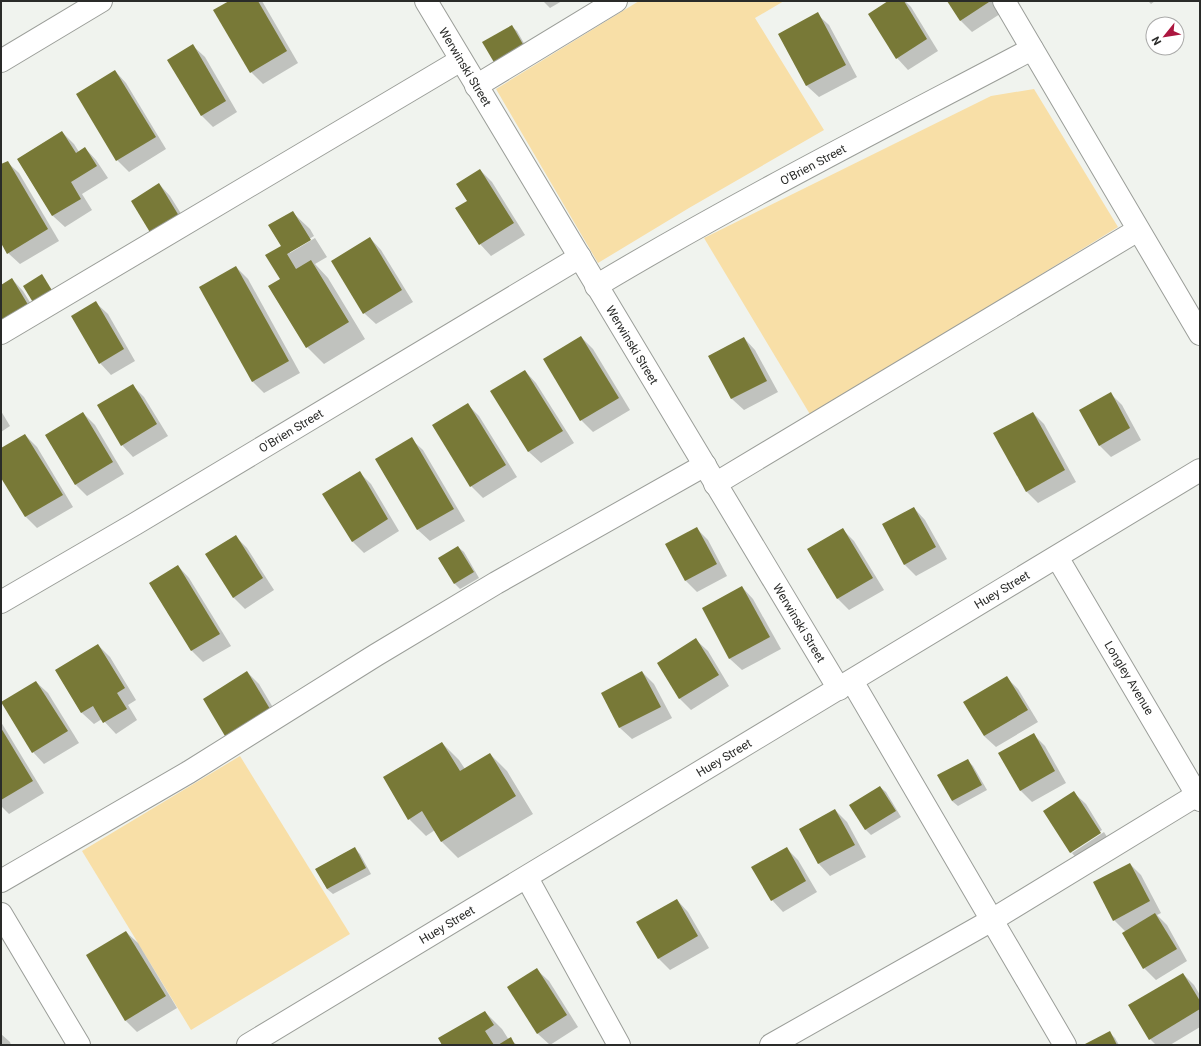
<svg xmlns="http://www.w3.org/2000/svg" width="1201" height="1046" font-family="Roboto,sans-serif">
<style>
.green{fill:#f8dfa7}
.shadow{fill:#0003}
.building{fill:#787937}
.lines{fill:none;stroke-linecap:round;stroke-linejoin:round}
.minor-casing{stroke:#9b9e99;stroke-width:24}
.minor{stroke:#fff;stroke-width:22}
.labels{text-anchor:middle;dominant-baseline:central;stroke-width:3.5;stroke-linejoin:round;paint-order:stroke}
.street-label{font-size:12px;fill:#2a2b29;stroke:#fff}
</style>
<rect width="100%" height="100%" fill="#f0f3ee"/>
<!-- green -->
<g class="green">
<polygon points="639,1 784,1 755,18 824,130 689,208 598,263 496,89"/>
<polygon points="1034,89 1118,227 811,416 704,238 991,96"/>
<polygon points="240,756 350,934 191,1030 82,851"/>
</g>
<!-- shadow -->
<g class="shadow">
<polygon points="230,1 262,1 298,63 263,84 251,72"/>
<polygon points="543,1 562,1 550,8"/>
<polygon points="890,1 905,1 911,7 938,51 908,70 897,58"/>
<polygon points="949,1 992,1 1000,14 972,32 960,20"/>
<polygon points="1148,1 1155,1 1151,4"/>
<polygon points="817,14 829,25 857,77 819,97 807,86 779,34"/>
<polygon points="511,26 517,31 529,52 501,69"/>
<polygon points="193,46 205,57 237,112 213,127 202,116 169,60"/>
<polygon points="115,71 126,83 166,149 129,172 117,160"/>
<polygon points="62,132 74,144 79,152 85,148 96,160 108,178 82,194 92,210 65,227 53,216 18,160"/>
<polygon points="7,162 19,173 59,241 20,264 8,253 1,241 1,166"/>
<polygon points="480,170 492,182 525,235 491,256 480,244 468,201"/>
<polygon points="159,184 170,196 190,228 164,245"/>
<polygon points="292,212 310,229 314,236 290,251 290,253 315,238 327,257 315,264 328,278 365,339 324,364 307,347 281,279 282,246"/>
<polygon points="370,238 381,250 413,302 376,324 364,313"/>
<polygon points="236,267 248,279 300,373 264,393 252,381"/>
<polygon points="12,279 23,291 41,320 1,286"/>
<polygon points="96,303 108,314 135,361 111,375 100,363"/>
<polygon points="581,337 593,349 630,410 593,432 581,420 544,359"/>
<polygon points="744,338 755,350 778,392 744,410 732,399 709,356"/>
<polygon points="525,371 536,383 574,443 541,463 529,452 492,391"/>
<polygon points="132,385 144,397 168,436 133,457 122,445"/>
<polygon points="1111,394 1122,405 1141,440 1111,457 1099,445"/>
<polygon points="468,405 479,416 517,477 483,498 471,486"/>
<polygon points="1,411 10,426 1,432"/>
<polygon points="83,413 95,425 124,474 87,496 75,484"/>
<polygon points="1033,413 1044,424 1076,482 1038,503 1026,491"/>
<polygon points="25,435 37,447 73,507 37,528 26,517 1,476 1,450"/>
<polygon points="411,439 423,450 465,521 430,541 418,530 376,460"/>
<polygon points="359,472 371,484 399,531 364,553 352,541"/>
<polygon points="914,508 925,520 947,559 916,576 904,564"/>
<polygon points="696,528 708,540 727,576 697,592 686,581"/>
<polygon points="842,529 854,541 884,590 849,610 838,599 808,550"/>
<polygon points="235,536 247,548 274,590 245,609 233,597"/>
<polygon points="458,547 464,552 479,578 460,589 455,584 439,559"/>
<polygon points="178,566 189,578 231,646 203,662 192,651 150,584"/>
<polygon points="742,587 753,599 781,649 742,670 730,659 703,608"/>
<polygon points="696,640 708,651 729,686 691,710 680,699 658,663"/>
<polygon points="98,645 110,657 136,700 128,705 137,720 116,734 102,719 94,724 82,713 57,671"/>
<polygon points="247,672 259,684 281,721 226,736 204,699"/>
<polygon points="642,672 654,684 672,718 632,739 620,728 602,694"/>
<polygon points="1007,678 1018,689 1038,722 996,747 984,736"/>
<polygon points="36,682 48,693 79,743 44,764 33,752"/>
<polygon points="1,722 44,793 9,814 1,806"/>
<polygon points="1033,734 1045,746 1066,783 1032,802 1020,790"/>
<polygon points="442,743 459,760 465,769 490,754 507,771 533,814 458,858 441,841 435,830 426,836 409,819"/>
<polygon points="967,760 973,766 987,790 958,806 952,801"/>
<polygon points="880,787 886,792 901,817 871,835 866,830 851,805"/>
<polygon points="1074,793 1086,804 1102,830 1072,850 1072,853 1104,832 1112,845 1082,864 1071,852"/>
<polygon points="835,810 847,822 866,857 830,876 819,864 800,829"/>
<polygon points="354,848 360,854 371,874 333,894 327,889 316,869"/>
<polygon points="786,848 798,860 817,892 783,912 772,900"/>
<polygon points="1130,864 1141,875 1161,913 1157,915 1167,925 1187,961 1156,980 1144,968 1126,932 1114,920"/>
<polygon points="677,900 688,912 709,948 670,970 658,958"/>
<polygon points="126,932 138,943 177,1008 137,1032 125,1020"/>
<polygon points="537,970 549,981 578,1027 550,1045 538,1034 509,987"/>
<polygon points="1183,974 1194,985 1200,995 1200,1027 1170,1045 1156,1045 1150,1039"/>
<polygon points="485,1012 502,1029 509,1040 510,1039 517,1045 444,1045"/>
<polygon points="1109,1032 1115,1038 1119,1045 1087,1045"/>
<polygon points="1,1034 10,1042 11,1045 1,1045"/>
</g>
<!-- building -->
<g class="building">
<polygon points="229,1 258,1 287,51 250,73 213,10"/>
<polygon points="888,1 904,1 927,39 896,59 868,14"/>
<polygon points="947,1 989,1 989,2 960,21"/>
<polygon points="818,12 846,65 806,86 778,34"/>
<polygon points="512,25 524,46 495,64 482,42"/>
<polygon points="193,44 226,101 201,116 167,60"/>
<polygon points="115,70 156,137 116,161 76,94"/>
<polygon points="62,131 76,153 85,147 97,166 71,182 81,199 52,216 17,159"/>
<polygon points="8,161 48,229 7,254 1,243 1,164"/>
<polygon points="480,169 514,223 479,245 455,208 467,201 456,184"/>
<polygon points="159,183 179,216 151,234 131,201"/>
<polygon points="293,211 311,240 287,254 296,269 311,260 349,322 306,348 268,286 280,279 265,255 281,246 268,225"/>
<polygon points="370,237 402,290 363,314 331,261"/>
<polygon points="236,266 289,361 252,382 199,287"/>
<polygon points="42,274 53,292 34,304 23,286"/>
<polygon points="12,278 30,308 1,326 1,285"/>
<polygon points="96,301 124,349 99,364 71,316"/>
<polygon points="581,336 619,398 580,421 543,359"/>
<polygon points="744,337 767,381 731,399 708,356"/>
<polygon points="525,370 563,431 528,452 490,391"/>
<polygon points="133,384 157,424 121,446 97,405"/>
<polygon points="1111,392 1130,428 1099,446 1079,410"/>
<polygon points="468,403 506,465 470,487 432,425"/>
<polygon points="83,412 113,462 75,485 45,435"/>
<polygon points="1033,412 1065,470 1026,492 993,433"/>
<polygon points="25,434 63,495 25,517 1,478 1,448"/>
<polygon points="412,437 454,509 417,530 375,459"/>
<polygon points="360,471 388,519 352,542 322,494"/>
<polygon points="914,507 936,547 904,565 882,524"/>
<polygon points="697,527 717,564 685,581 665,544"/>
<polygon points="843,528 873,578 837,599 807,549"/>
<polygon points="236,535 263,578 233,598 205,554"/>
<polygon points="458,546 474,572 454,584 438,558"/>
<polygon points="178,565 220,634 191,651 149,583"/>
<polygon points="742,586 770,637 729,659 702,608"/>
<polygon points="696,638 719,675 679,699 657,663"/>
<polygon points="98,644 125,688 117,693 127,709 103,723 93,706 81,713 55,670"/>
<polygon points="247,671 270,709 225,736 203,699"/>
<polygon points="642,671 661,707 619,728 601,693"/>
<polygon points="1007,676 1028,710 984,736 963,702"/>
<polygon points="36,681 68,731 32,753 1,702"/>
<polygon points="1,728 33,781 1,800"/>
<polygon points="1034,733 1055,771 1020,791 998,753"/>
<polygon points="442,742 460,771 490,753 516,796 441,842 422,811 408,820 383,777"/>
<polygon points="968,759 982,785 952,801 937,775"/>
<polygon points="880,786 896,811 865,830 849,805"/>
<polygon points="1074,791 1101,833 1070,853 1043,811"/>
<polygon points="835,809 855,845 818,864 799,829"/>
<polygon points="355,847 366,868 327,889 315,869"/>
<polygon points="787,847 806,881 771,901 751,867"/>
<polygon points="1130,863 1150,901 1113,921 1093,882"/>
<polygon points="677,899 698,936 658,959 636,922"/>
<polygon points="1155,913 1177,949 1143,969 1122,933"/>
<polygon points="126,931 166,996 125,1021 86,955"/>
<polygon points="537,968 567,1015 537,1034 507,987"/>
<polygon points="1183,973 1200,1001 1200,1009 1149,1040 1128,1005"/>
<polygon points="485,1011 494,1025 485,1031 494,1045 442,1045 438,1038"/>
<polygon points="1110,1031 1117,1045 1085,1045 1085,1044"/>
<polygon points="511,1037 515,1045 498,1045"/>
</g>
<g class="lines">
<defs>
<g id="minor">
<polyline points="426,1 839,689"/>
<polyline points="1004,1 1200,334"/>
<polyline points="1,61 101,1"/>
<polyline points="476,86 616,1"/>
<path d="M596,286C738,201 886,126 1032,49"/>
<polyline points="1,333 461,60"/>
<polyline points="715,484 1138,230"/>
<polyline points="1057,557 1200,800"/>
<polyline points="1,602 135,524 580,257"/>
<polyline points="852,681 1065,1045"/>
<polyline points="527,878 619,1045"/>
<polyline points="1,881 189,772 376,655 496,583 705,465"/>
<polyline points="1,914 79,1045"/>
<polyline points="248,1045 1200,470"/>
<polyline points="771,1045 992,920 1197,795"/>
</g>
</defs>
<!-- minor casing -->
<use href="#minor" class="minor-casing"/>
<!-- minor -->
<use href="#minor" class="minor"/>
</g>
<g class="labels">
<!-- street labels -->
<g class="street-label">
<text transform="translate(465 67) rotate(59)">Werwinski Street</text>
<text transform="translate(813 165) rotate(-28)">O'Brien Street</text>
<text transform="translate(632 345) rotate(59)">Werwinski Street</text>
<text transform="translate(291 431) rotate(-31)">O'Brien Street</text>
<text transform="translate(1002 590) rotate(-31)">Huey Street</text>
<text transform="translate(799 623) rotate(59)">Werwinski Street</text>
<text transform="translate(1129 678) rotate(59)">Longley Avenue</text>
<text transform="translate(724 758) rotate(-31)">Huey Street</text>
<text transform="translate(447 925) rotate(-31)">Huey Street</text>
</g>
</g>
<!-- border -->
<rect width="1201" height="1046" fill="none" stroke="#2a2b29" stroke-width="4"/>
<!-- north arrow -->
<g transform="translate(1165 36) rotate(240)"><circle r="19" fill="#ffffff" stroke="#aaaaa9"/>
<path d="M0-3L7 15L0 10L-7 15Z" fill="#ac163f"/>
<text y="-6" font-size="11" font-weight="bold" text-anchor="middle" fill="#2a2b29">N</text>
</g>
</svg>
